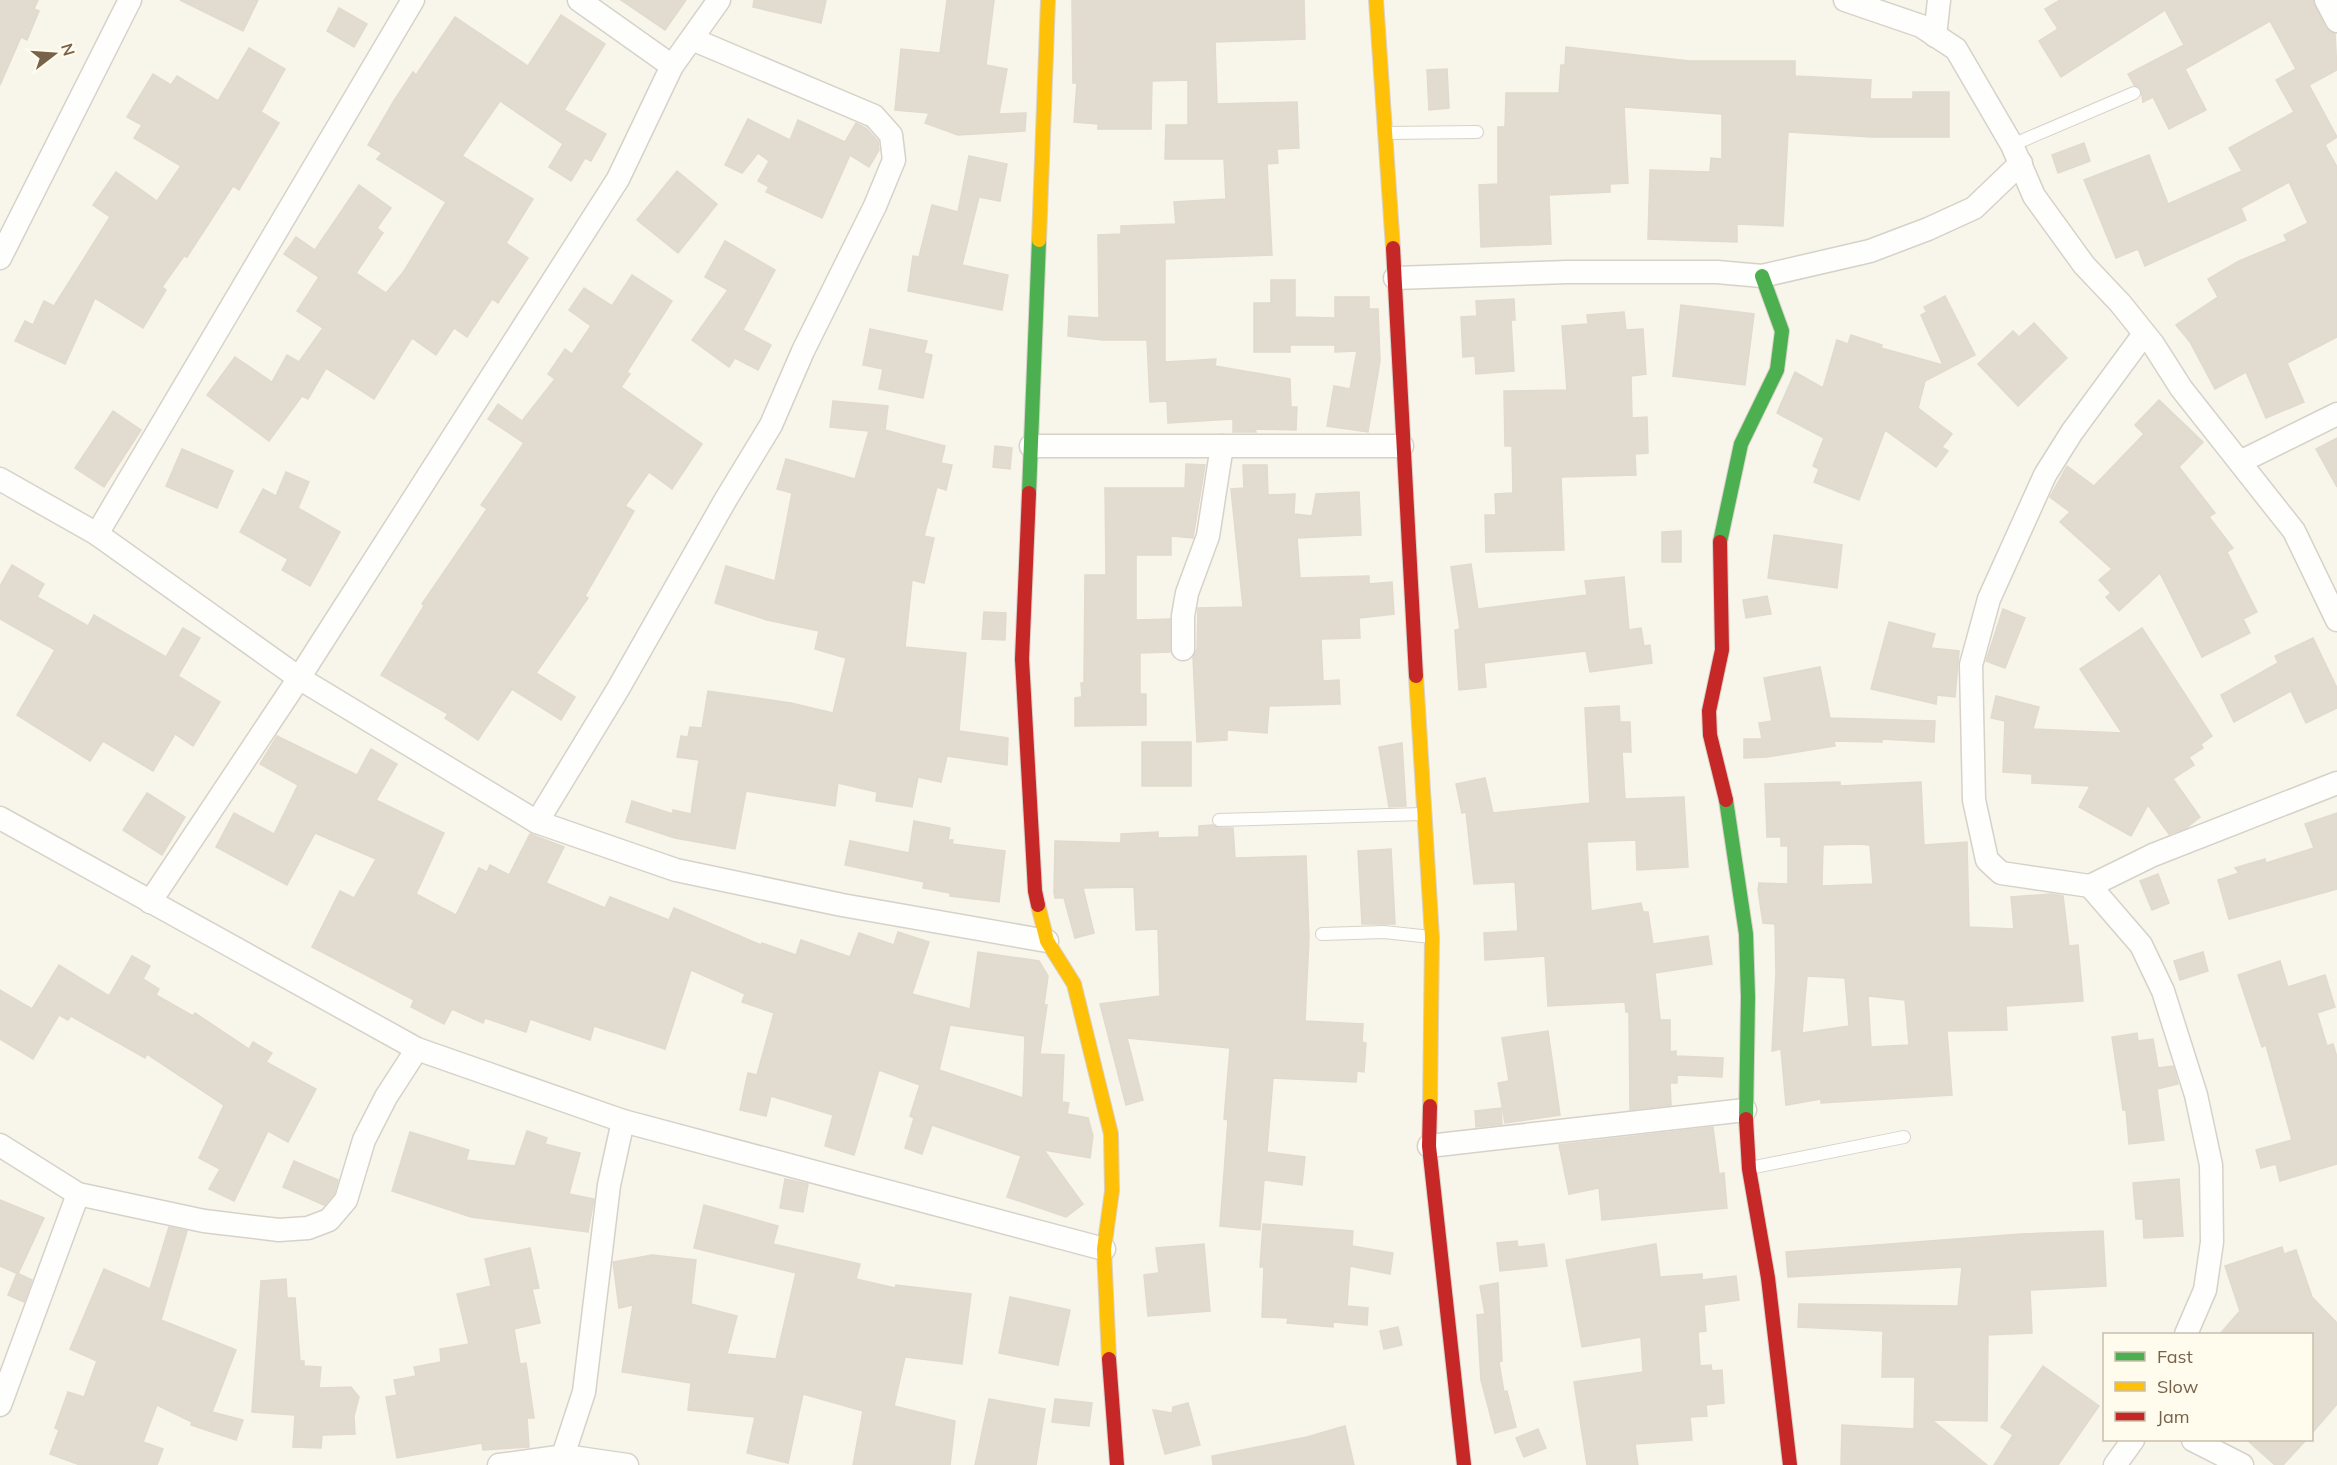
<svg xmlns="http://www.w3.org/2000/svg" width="2337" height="1465" font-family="Mulish,sans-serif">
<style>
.building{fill:#e2dbd0;stroke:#e1dacd;stroke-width:1.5;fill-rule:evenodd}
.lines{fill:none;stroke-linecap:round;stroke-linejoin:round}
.lane-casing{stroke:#d7d2c9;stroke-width:14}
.street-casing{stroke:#d7d2c9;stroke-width:25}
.fast-casing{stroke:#d8d2c9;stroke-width:16}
.slow-casing{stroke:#d8d2c9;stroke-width:16}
.jam-casing{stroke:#d8d2c9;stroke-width:16}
.lane{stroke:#fefefc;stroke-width:12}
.street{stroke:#fefefc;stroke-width:22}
.fast{stroke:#4caf50;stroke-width:14}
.slow{stroke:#ffc107;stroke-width:14}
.jam{stroke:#c62828;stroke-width:14}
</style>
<rect width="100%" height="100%" fill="#f8f5eb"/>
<!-- building -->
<g class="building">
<polygon points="0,0 38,0 34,9 39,11 27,40 21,37 0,85"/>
<polygon points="180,0 258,0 243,31"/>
<polygon points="621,0 686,0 665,30"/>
<polygon points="754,0 826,0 821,23 753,7"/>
<polygon points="947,0 994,0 986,65 1007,69 999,114 1026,113 1025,131 958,135 925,123 929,113 895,110 901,49 940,53"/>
<polygon points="1072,0 1304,0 1305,39 1215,42 1217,104 1297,102 1299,148 1277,149 1278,163 1267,164 1272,255 1165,259 1165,362 1216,359 1215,366 1290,379 1291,407 1297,407 1296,430 1255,429 1256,432 1233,432 1233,419 1168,423 1167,401 1150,402 1147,340 1104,340 1068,336 1069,316 1099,318 1098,235 1121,234 1121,226 1176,224 1174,202 1226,199 1224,159 1165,159 1166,125 1188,125 1188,80 1152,81 1151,129 1098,129 1098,124 1074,122 1077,83 1073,83"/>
<polygon points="2060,0 2313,0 2325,27 2335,34 2337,70 2309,85 2337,137 2325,145 2337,167 2337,337 2287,363 2304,402 2266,418 2246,372 2215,389 2190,342 2176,325 2218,297 2208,279 2239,261 2287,241 2284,235 2308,223 2289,182 2241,208 2246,220 2145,266 2138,249 2116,258 2084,180 2149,155 2168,204 2242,171 2229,148 2294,112 2276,80 2296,69 2270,21 2185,69 2206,110 2169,129 2153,97 2143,102 2141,89 2134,85 2128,74 2184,45 2165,10 2061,77 2039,41 2058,29 2045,9"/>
<polygon points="339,8 367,24 354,47 327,31"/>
<polygon points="561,15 605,44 564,110 606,134 591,161 585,158 571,181 549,167 563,144 500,101 462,156 533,199 506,243 528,258 498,303 492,299 467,337 454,328 436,355 412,338 374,399 326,368 308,399 302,396 269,441 207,395 235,357 272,382 287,355 299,362 323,328 297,311 319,277 284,254 296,237 315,250 359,185 391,208 377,228 383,233 356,273 386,293 404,271 446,202 377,159 382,153 368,145 395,99 413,72 416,75 455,17 528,66"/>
<polygon points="1566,47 1689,61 1795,61 1795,76 1871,80 1870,99 1913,99 1913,92 1949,92 1949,137 1873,137 1788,132 1783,226 1737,224 1737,242 1648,239 1650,170 1710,172 1711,158 1722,159 1722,114 1624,107 1628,183 1610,184 1610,192 1549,195 1551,244 1481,247 1479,185 1498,184 1498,127 1505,127 1506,93 1559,93 1561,65 1565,65"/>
<polygon points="249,48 285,69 261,112 279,123 239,190 233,186 187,257 184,256 162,287 166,290 143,328 95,298 65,364 15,341 25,321 33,325 44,301 54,306 110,217 93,205 116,172 157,201 181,166 134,138 142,125 127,117 153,74 171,85 177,76 218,101"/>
<polygon points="1447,69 1449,108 1429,110 1427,70"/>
<polygon points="748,119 790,140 798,120 845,142 856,123 866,128 878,141 879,150 869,167 850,155 822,218 766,192 769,187 758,181 769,161 758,153 742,173 725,165"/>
<polygon points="2084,143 2090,161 2058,173 2052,155"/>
<polygon points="969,156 1007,164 1000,201 979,197 962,265 1008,275 1002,310 908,291 913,256 919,257 932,205 958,212"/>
<polygon points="677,171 717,204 678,253 637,220"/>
<polygon points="725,241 775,270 743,330 771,345 758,370 735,358 729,367 692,340 728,290 705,277"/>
<polygon points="632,275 672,301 627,372 630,374 621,387 702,444 672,489 649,472 625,506 634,511 585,596 588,598 536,673 575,697 561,720 512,689 478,740 445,718 448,714 381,675 424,606 422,604 487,509 481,505 524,443 488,419 498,404 522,421 555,379 548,374 565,349 572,354 591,326 569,310 584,288 612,306"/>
<polygon points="1271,280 1295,280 1295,317 1335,318 1335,297 1369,297 1369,309 1378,309 1380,361 1368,432 1327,426 1334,386 1350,389 1357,351 1335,352 1335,345 1290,345 1290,352 1254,352 1254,303 1271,303"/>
<polygon points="1945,296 1975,355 1925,381 1918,408 1952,434 1942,447 1948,451 1936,467 1885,430 1859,500 1814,482 1819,469 1813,466 1824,438 1777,413 1795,372 1823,388 1837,340 1848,344 1851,335 1882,345 1881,348 1943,365 1921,315 1927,312 1924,307"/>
<polygon points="1514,299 1515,320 1511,320 1514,371 1476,374 1475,356 1463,357 1461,317 1477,316 1476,301"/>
<polygon points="1681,305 1754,314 1745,385 1673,376"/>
<polygon points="1624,312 1626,330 1643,329 1646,374 1631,376 1632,418 1647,417 1648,453 1635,454 1636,475 1561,477 1564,550 1486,552 1485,515 1496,515 1495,494 1513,493 1512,446 1505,446 1504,391 1567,390 1562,326 1588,324 1587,315"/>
<polygon points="2034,323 2067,358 2018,406 1978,364 2013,331 2019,337"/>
<polygon points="870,329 927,341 924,353 932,355 923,398 879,389 883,369 863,365"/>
<polygon points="2159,400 2203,442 2179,467 2215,513 2209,517 2233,548 2227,552 2257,612 2243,619 2250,633 2202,657 2160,573 2119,611 2106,597 2111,593 2099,580 2112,569 2060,522 2070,512 2050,497 2067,466 2094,486 2144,434 2135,425"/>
<polygon points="833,401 888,406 885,430 945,446 941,463 952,465 946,490 937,487 924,536 934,538 924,583 912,580 905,647 966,653 959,731 1008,738 1007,765 947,756 941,782 918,777 912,807 876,801 877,792 838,783 835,806 746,791 735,849 675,838 626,822 632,801 673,814 673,810 691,814 699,760 677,757 681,736 688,737 690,727 702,728 708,691 791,703 833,713 846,658 815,649 819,631 767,620 715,603 726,566 775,581 792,493 777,489 786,459 855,479 869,431 830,427"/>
<polygon points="113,411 141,430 104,487 75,468"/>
<polygon points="2337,438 2337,487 2316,449"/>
<polygon points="995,446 1012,448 1010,469 993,467"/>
<polygon points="182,449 233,471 217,508 166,486"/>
<polygon points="1186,464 1205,465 1193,538 1171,536 1171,555 1136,555 1136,620 1170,619 1170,652 1140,653 1140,694 1146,694 1146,725 1075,726 1075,698 1082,697 1081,683 1084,683 1085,575 1106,575 1105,488 1185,488"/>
<polygon points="1243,465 1267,465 1268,495 1295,494 1294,514 1312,516 1316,494 1359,492 1361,535 1297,538 1300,578 1369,576 1369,584 1392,582 1394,614 1359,618 1360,638 1321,639 1323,681 1339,680 1340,704 1269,706 1267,733 1227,730 1227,740 1197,742 1193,657 1197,649 1198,608 1243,607 1231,489 1244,488"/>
<polygon points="286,472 309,482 298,508 340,532 310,586 282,570 288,559 240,532 263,489 276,496"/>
<polygon points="1681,531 1681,562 1662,562 1662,532"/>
<polygon points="1774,535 1842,545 1837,588 1768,578"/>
<polygon points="1471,564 1478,609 1587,595 1585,581 1624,577 1629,630 1641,628 1644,646 1650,645 1652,663 1590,672 1586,651 1484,663 1486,687 1459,690 1455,630 1460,629 1451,567"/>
<polygon points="12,565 44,584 37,597 88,626 94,615 166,657 183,628 200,638 178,676 220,702 193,746 175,734 153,771 103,741 90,761 17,715 55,650 0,619 0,586"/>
<polygon points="1767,596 1771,614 1746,618 1743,600"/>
<polygon points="2003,609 2025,618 2005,668 1986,661"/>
<polygon points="984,612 1006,613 1005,640 982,639"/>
<polygon points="1889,622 1935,634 1931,648 1959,651 1955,697 1937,695 1936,704 1871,689"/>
<polygon points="2142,628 2212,736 2201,744 2203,748 2189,757 2194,765 2173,779 2200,817 2186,828 2169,834 2148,805 2131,836 2079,807 2090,786 2032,783 2032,774 2003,772 2005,721 1991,718 1996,696 2039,707 2033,729 2122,733 2080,669"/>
<polygon points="2313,638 2337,688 2337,708 2306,723 2291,691 2234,722 2221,695 2278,663 2275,656"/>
<polygon points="1820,667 1830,718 1935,721 1934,742 1882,739 1882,742 1834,741 1835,746 1767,757 1744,758 1744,739 1762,739 1759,723 1772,721 1764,678"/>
<polygon points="1619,706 1620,722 1630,722 1631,752 1622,752 1625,799 1684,797 1688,867 1637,870 1636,840 1587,842 1591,911 1641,903 1643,912 1648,912 1653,944 1708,936 1712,964 1655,973 1660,1020 1670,1020 1670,1052 1676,1051 1676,1056 1723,1058 1722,1077 1677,1075 1677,1083 1670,1083 1671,1105 1630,1110 1629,1012 1626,1012 1625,1002 1548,1006 1545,956 1485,960 1484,933 1518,931 1515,882 1474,884 1466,812 1462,813 1456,784 1485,778 1493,813 1590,803 1585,708"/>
<path d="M277,736L357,775L371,749L397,764L376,800L444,833L416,894L456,915L479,868L487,872L490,865L509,875L530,834L564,847L546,883L605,908L610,897L669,920L674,908L761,945L762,943L796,955L801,940L850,957L859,933L894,945L898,932L929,942L912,994L970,1009L978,952L1039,961L1048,976L1044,1005H1047L1040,1054L1064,1055L1062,1102L1069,1103L1067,1114L1088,1118L1093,1136L1090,1158L1044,1150L1083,1204L1066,1217L1007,1197L1021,1156L932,1125L922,1154L905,1148L914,1118L910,1116L920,1085L879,1070L854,1155L825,1146L833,1115L771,1096L766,1116L740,1110L748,1073L757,1075L774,1013L742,1002L745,994L691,970L665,1049L594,1026L590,1040L530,1019L526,1032L485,1018L483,1023L452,1009L444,1024L411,1007L414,1000L312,947L340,891L354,898L376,859L315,833L287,885L216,847L234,813L274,834L298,785L260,764ZM950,1025L1025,1036L1023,1098L939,1070Z"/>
<rect x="1142" y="742" width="49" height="44"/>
<polygon points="1402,743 1406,806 1389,807 1379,747"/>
<path d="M1840,782V786L1921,782L1924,845L1967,842L1969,927L2014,929L2011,897L2051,894L2063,896L2069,946L2078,945L2083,1001L2006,1006L2007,1030L1947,1031L1952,1095L1821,1103V1099L1786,1105L1781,1049L1772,1051L1776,972L1775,924L1763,923L1758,890L1759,883L1788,884V846H1781V837H1767L1765,784ZM1858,844L1870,845L1873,884L1822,886L1823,845ZM1807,976L1845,978L1849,1026L1802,1033ZM1868,996L1905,1000L1909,1045L1871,1047Z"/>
<polygon points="147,793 185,817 162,855 123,830"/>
<polygon points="2337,813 2337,889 2229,919 2218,880 2239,873 2235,868 2265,859 2266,863 2314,848 2305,824"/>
<polygon points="914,821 950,828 948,840 953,840 952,844 1005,851 999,902 950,896 950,893 923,888 924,882 845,865 850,841 909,853"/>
<polygon points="1213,825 1219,828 1233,828 1235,858 1306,856 1309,938 1305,1021 1363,1024 1362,1042 1366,1043 1364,1072 1357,1071 1356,1082 1273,1078 1267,1152 1305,1157 1302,1185 1264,1180 1260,1230 1220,1226 1228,1120 1224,1119 1230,1048 1127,1038 1143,1100 1126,1105 1100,1004 1160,996 1158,929 1136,930 1134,887 1083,888 1094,933 1075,938 1064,898 1055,898 1054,893 1055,841 1121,843 1121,834 1158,832 1158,838 1199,837 1199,826"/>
<polygon points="1391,849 1395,924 1362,924 1358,851"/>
<polygon points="2158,874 2169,903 2152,910 2140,881"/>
<polygon points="2203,952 2208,971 2180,980 2174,961"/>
<polygon points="132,956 150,966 143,979 159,989 156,995 193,1016 195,1013 249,1049 253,1042 272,1053 266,1062 316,1089 288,1142 268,1131 234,1201 209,1189 220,1169 199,1158 224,1105 147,1054 145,1058 71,1016 68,1020 59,1015 33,1059 0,1039 0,990 32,1009 59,965 109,996"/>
<polygon points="2280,961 2288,987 2325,975 2335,1007 2317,1013 2327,1046 2333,1044 2337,1057 2337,1164 2280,1181 2276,1164 2261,1168 2256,1150 2292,1140 2266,1045 2262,1047 2238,975"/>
<polygon points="1548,1031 1560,1115 1505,1123 1498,1083 1509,1081 1502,1038"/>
<polygon points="2137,1033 2138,1041 2153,1039 2158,1068 2173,1066 2178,1084 2157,1089 2164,1140 2129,1144 2126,1110 2123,1110 2112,1037"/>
<polygon points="1501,1108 1502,1124 1476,1127 1475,1111"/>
<polygon points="1713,1127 1719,1174 1724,1173 1727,1208 1602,1220 1599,1188 1569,1194 1559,1145"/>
<polygon points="527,1131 547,1138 545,1144 580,1153 569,1194 594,1199 588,1232 471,1217 392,1191 410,1132 469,1150 466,1160 515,1166"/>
<polygon points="294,1161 338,1180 334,1194 324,1205 283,1187"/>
<polygon points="785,1179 808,1184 803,1212 780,1208"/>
<polygon points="2179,1179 2183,1236 2144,1238 2143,1219 2136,1219 2133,1183"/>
<polygon points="0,1200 44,1218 18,1274 0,1266"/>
<polygon points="704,1205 778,1226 773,1244 860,1264 856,1279 895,1288 896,1285 971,1294 962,1364 905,1357 894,1406 955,1421 950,1465 853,1465 863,1411 803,1394 788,1463 747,1453 755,1417 688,1410 691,1383 622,1372 633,1305 619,1308 613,1262 652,1255 696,1260 691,1304 737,1316 727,1354 776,1359 796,1273 694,1248"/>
<polygon points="1263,1224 1353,1231 1352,1246 1393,1253 1390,1274 1350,1266 1347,1306 1368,1308 1367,1325 1333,1322 1333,1327 1287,1323 1288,1318 1262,1317 1264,1267 1260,1267"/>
<polygon points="169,1227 187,1231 161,1320 236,1350 212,1412 243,1420 236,1440 191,1425 192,1422 157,1405 143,1442 163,1449 157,1465 80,1465 50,1454 59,1430 55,1428 68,1392 84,1397 97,1361 70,1349 104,1269 150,1289"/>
<polygon points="2103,1231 2106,1286 2030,1290 2032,1333 1988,1335 1987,1421 1932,1420 1987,1465 1841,1465 1842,1425 1914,1429 1915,1377 1882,1377 1883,1331 1798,1327 1799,1304 1958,1306 1962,1267 1788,1277 1786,1252 2021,1234"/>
<polygon points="1517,1241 1518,1247 1544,1244 1547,1266 1500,1271 1497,1243"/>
<polygon points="1204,1244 1210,1311 1148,1316 1144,1275 1159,1273 1156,1248"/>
<polygon points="1656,1244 1660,1277 1702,1274 1702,1280 1736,1276 1739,1300 1704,1305 1706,1331 1698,1332 1700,1366 1711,1365 1712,1371 1722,1370 1724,1403 1706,1405 1707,1416 1690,1417 1692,1440 1635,1444 1638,1465 1587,1465 1574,1382 1643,1372 1641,1337 1582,1347 1566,1260"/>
<polygon points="2282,1247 2284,1254 2296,1250 2312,1297 2337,1323 2337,1404 2312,1433 2312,1335 2219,1335 2240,1311 2225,1266"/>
<polygon points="530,1248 539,1288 532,1289 540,1323 514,1329 520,1364 526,1363 534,1418 527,1418 529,1447 483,1450 482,1443 397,1458 386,1397 397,1395 394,1380 416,1376 414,1367 441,1362 440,1349 469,1344 457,1294 491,1286 485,1259"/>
<polygon points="17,1273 32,1280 24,1302 8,1295"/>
<polygon points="286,1279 287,1298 295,1298 300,1361 304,1361 304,1366 321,1367 319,1388 351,1387 359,1397 354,1416 355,1434 322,1435 321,1448 293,1447 295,1415 252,1412 261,1281"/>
<polygon points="1498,1283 1502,1361 1499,1362 1504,1392 1507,1391 1516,1427 1495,1433 1481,1380 1477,1315 1485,1314 1480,1286"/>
<polygon points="1010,1297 1070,1310 1058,1365 999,1353"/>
<polygon points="1398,1327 1402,1345 1384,1349 1380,1331"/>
<polygon points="2043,1366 2099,1406 2058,1465 1994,1465 2013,1435 2001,1427"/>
<polygon points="989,1399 1045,1409 1036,1465 975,1465"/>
<polygon points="1055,1399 1092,1403 1089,1426 1052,1422"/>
<polygon points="1188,1403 1200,1445 1165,1454 1153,1410 1172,1413 1173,1407"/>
<polygon points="1345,1426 1354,1465 1213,1465 1212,1456 1307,1437"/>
<polygon points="1538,1429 1546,1448 1524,1457 1516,1438"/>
<polygon points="2247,1440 2306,1440 2283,1465 2275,1465"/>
</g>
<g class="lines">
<defs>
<g id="lane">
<polyline points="1386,133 1477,132"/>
<polyline points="2012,145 2134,93"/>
<polyline points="1219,820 1423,814"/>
<polyline points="1322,934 1384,932 1431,937"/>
<polyline points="1750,1168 1904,1137"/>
</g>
<g id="street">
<polyline points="579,0 672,66"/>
<polyline points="1845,0 1921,26 1956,49 2012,145 2034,196 2084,265 2120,303 2153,344 2181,388 2294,531 2337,620"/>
<polyline points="2326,0 2337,21"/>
<polyline points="1935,36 1939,0"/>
<polyline points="0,258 130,0"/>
<polyline points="1395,278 1567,272 1717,272 1762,276 1870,251 1928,229 1974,208 2021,163"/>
<polyline points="2144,334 2072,432 2045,475 1989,599 1971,665 1974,800 1987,860 2001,873 2090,886 2153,855 2337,783"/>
<polyline points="1031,446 1402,446"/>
<polyline points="2240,462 2337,414"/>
<polyline points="0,479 97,534 299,678 537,822 676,870 842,905 1047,941"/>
<polyline points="97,534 413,0"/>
<polyline points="1183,649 1183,616 1187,593 1208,536 1222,446"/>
<polyline points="0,818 417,1049 623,1121 1104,1249"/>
<polyline points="537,822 618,689 726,499 771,425 803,351 875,206 894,160 891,135 874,116 692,39"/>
<polyline points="2090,886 2141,945 2163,991 2196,1095 2211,1165 2212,1242 2205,1290 2186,1334"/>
<polyline points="150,902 299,678 618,179 672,66 719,0"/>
<polyline points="0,1145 78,1194 204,1221 279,1230 308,1228 329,1220 346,1200 364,1140 386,1097 417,1049"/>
<polyline points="1429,1146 1745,1110"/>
<polyline points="0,1405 78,1194"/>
<polyline points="2193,1440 2242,1465"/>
<polyline points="499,1465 565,1456 627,1465"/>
<polyline points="560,1465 584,1392 609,1185 623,1121"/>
<polyline points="2115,1465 2133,1440"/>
</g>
<g id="fast">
<polyline points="1029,493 1039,240"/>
<polyline points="1720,542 1741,444 1777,370 1782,331 1762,276"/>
<polyline points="1726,800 1746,934 1748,997 1746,1119"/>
</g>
<g id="slow">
<polyline points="1376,0 1393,248"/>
<polyline points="1039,240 1048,0"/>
<polyline points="1416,676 1432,937 1430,1106"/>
<polyline points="1038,905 1047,941 1074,984 1111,1134 1112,1191 1104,1249 1109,1359"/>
</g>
<g id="jam">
<polyline points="1393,248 1416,676"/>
<polyline points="1029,493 1022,659 1035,891 1038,905"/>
<polyline points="1720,542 1722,650 1709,711 1710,735 1726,800"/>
<polyline points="1430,1106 1429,1146 1464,1465"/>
<polyline points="1746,1119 1749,1169 1768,1278 1790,1465"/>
<polyline points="1109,1359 1117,1465"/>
</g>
</defs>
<!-- lane casing -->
<use href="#lane" class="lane-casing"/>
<!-- street casing -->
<use href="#street" class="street-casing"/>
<!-- fast casing -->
<use href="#fast" class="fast-casing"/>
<!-- slow casing -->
<use href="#slow" class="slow-casing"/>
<!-- jam casing -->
<use href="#jam" class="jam-casing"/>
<!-- lane -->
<use href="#lane" class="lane"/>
<!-- street -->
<use href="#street" class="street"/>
<!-- fast -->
<use href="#fast" class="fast"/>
<!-- slow -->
<use href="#slow" class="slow"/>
<!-- jam -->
<use href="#jam" class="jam"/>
</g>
<!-- legend -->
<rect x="2103" y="1333" width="210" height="108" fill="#fffbed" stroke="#c9beac" stroke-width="1.5"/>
<rect x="2115" y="1352" width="30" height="9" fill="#4caf50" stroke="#c9beac" stroke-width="1.5"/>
<text x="2157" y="1363" font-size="18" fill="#77624a">Fast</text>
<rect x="2115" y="1382" width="30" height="9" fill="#ffc107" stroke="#c9beac" stroke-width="1.5"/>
<text x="2157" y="1393" font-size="18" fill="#77624a">Slow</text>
<rect x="2115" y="1412" width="30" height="9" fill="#c62828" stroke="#c9beac" stroke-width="1.5"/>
<text x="2157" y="1423" font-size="18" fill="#77624a">Jam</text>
<!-- north arrow -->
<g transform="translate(54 54) rotate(73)" stroke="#fffbed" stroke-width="4.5" paint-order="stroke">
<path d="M0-4.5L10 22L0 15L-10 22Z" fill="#77624a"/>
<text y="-9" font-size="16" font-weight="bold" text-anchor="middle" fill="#77624a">N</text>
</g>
</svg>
